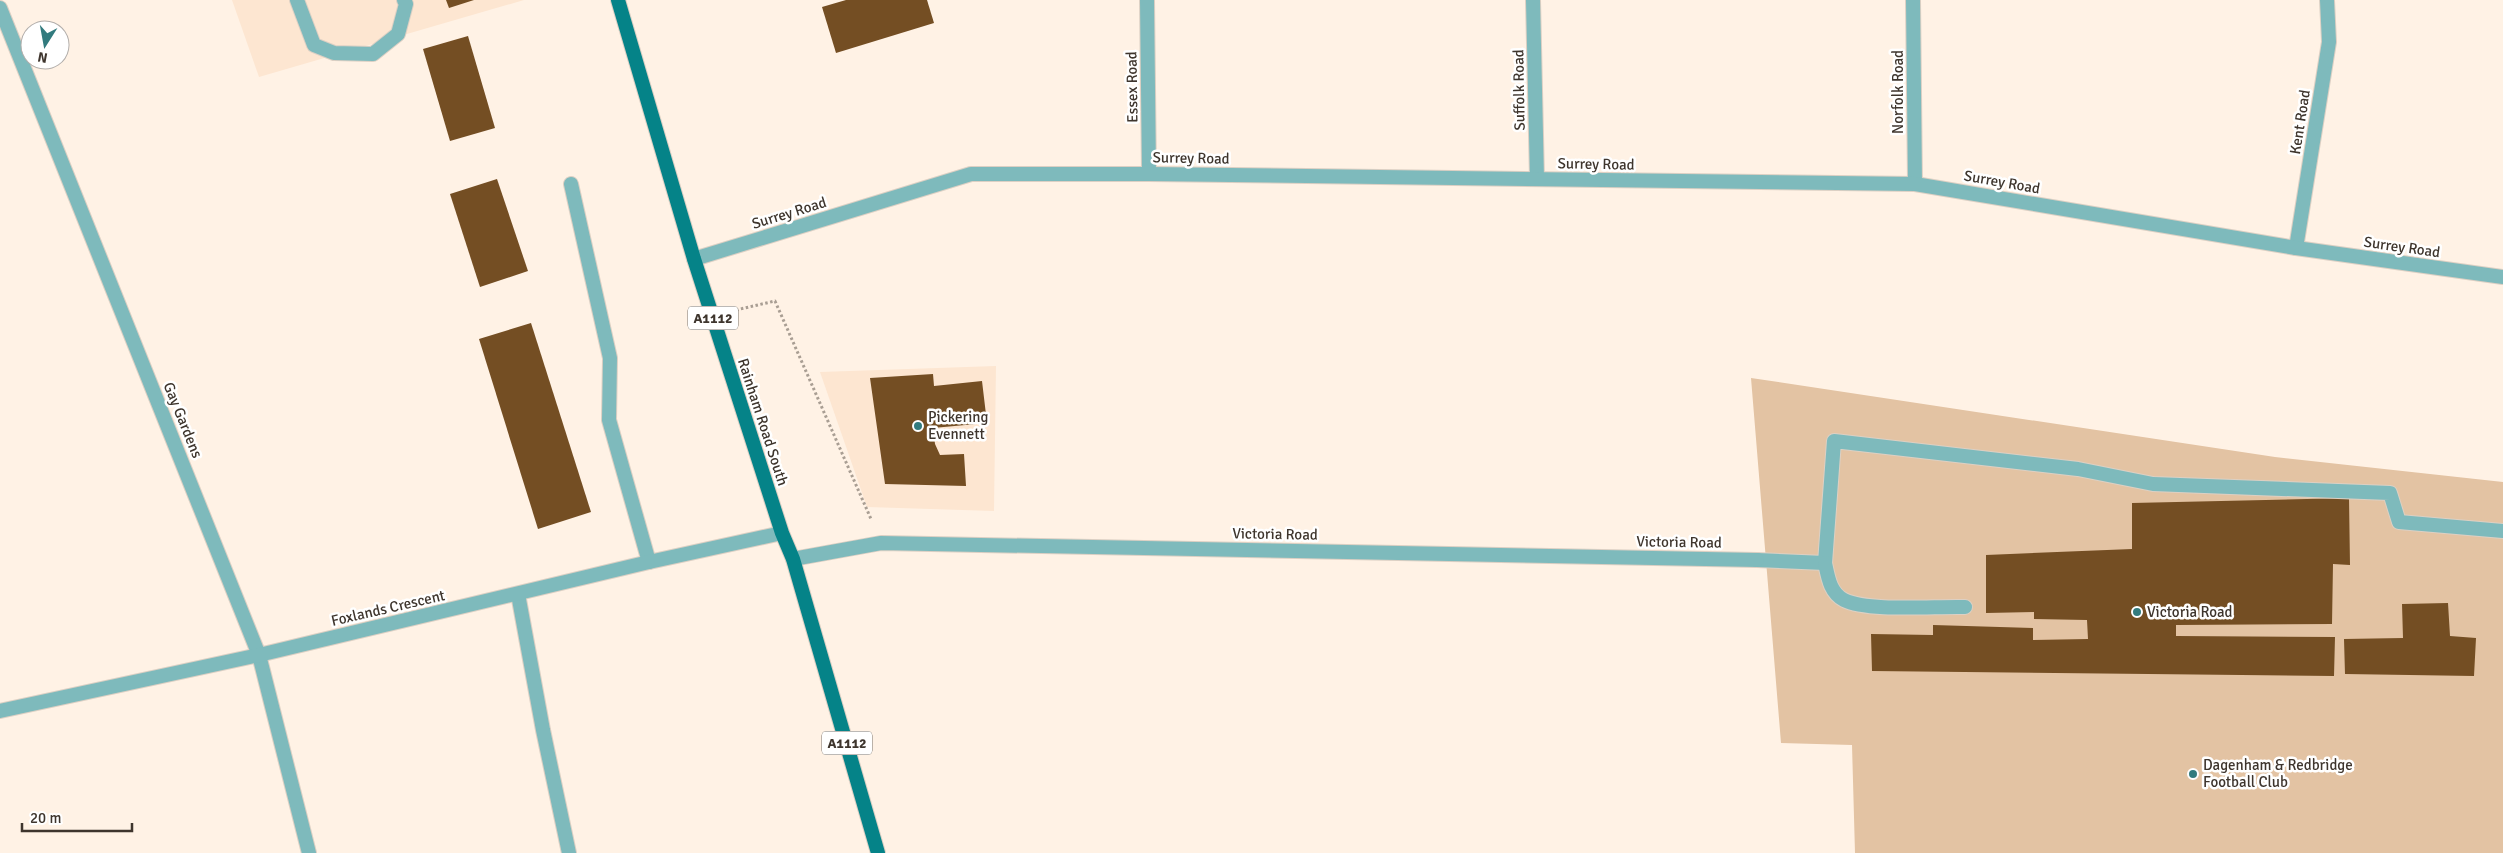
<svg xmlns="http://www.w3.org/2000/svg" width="2503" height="853" font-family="Signika,sans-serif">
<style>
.built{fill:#fde6d1}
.green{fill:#e3c3a3}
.building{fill:#744e23}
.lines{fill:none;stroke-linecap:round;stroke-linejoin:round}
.service-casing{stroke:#dcd0c4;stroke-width:16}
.minor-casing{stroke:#dcd0c4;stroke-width:16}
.primary-casing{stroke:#dcd0c4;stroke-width:16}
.path{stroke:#a99e93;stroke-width:3;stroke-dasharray:2.5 2.5;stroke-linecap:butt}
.service{stroke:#7ebabc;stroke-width:14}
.minor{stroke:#7ebabc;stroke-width:14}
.primary{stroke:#058388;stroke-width:14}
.poi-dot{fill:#327b7e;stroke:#fff;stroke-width:2}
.labels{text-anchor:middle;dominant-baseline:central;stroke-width:5;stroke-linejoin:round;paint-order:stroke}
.shield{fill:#fff;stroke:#78726c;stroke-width:1}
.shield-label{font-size:14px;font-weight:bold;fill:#3e352d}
.street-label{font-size:15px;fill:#3e352d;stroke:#fff}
.poi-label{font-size:15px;fill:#3e352d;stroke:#fff;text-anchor:start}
</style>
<rect width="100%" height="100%" fill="#fff2e5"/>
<!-- built -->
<g class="built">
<polygon points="232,0 524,0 259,77"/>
<polygon points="996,366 994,511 867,507 820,372"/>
</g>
<!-- green -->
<polygon class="green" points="1751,378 2275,457 2503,482 2503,853 1855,853 1852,745 1781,743"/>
<!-- building -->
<g class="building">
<polygon points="446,0 474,0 449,8"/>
<polygon points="846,0 927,0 934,23 836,53 822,7"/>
<polygon points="468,36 495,128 450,141 423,49"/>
<polygon points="497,179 528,271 480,287 450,194"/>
<polygon points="531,323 591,512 538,529 479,339"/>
<polygon points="933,374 934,386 982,381 987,423 933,428 935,444 940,455 964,454 966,486 885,484 870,378"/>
<polygon points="2349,498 2350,565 2333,564 2332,624 2176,625 2176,636 2335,637 2334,676 1872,671 1871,634 1933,635 1933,625 2033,628 2033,640 2088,639 2087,620 2034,619 2034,612 1986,613 1986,555 2132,549 2132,503"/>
<polygon points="2448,603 2450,636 2476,638 2474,676 2345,674 2344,639 2403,638 2402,604"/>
</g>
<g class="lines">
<defs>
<g id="service">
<polyline points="297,0 314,45 334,53 373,54 398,34 406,4 404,0"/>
<polyline points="1757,560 1825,563 1834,441 2078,469 2153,484 2390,493 2399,522 2503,531"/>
<path d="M1825,563C1828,577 1830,593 1844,600C1868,612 1935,606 1965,607"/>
<polyline points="518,594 543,730 569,853"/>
</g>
<g id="minor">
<polyline points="1147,0 1149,174"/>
<polyline points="1533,0 1537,179"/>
<polyline points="1913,0 1915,184"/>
<polyline points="0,8 259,655 309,853"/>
<polyline points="571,184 610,358 609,420 649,562"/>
<polyline points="2296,248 2329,42 2327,0"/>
<polyline points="694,259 971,174 1149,174 1915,184 2296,248 2503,277"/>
<polyline points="793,559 881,543 1757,560"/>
<polyline points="0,711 259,655 649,562 782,533"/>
</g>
<polyline id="primary" points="618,0 694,259 782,533 793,559 878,853"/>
</defs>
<!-- service casing -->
<use href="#service" class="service-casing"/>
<!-- minor casing -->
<use href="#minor" class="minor-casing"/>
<!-- primary casing -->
<use href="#primary" class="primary-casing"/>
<!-- path -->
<polyline class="path" points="736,310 775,301 871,519"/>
<!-- service -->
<use href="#service" class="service"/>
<!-- minor -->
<use href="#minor" class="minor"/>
<!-- primary -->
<use href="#primary" class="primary"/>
</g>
<!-- markers -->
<g class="poi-dot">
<circle cx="918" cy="426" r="5"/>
<circle cx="2137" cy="612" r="5"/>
<circle cx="2193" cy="774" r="5"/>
</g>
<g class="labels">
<!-- shield labels -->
<g class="shield">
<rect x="688" y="306.5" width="50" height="23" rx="4"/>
<rect x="822" y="731.5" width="50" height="23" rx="4"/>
</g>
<g class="shield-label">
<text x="713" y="318">A1112</text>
<text x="847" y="743">A1112</text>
</g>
<!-- street labels -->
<g class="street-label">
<text transform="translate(1132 87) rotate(-91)">Essex Road</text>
<text transform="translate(1519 90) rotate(-91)">Suffolk Road</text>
<text transform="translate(1898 92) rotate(-90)">Norfolk Road</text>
<text transform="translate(2300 122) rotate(-81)">Kent Road</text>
<text transform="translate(1191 158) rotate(1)">Surrey Road</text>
<text transform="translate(1596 164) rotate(1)">Surrey Road</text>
<text transform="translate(2002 182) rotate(10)">Surrey Road</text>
<text transform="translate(789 213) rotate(-17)">Surrey Road</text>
<text transform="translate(2402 247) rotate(8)">Surrey Road</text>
<text transform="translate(183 420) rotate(68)">Gay Gardens</text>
<text transform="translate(763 422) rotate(72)">Rainham Road South</text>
<text transform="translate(1275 534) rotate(1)">Victoria Road</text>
<text transform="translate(1679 542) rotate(1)">Victoria Road</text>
<text transform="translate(388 608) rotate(-13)">Foxlands Crescent</text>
</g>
<!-- poi labels -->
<g class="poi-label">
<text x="928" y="417">Pickering<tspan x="928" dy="17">Evennett</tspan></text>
<text x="2147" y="612">Victoria Road</text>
<text x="2203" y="765">Dagenham &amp; Redbridge<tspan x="2203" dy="17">Football Club</tspan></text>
</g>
</g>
<!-- north arrow -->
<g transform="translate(45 45) rotate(191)"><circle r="24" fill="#ffffff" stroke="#b2aeab"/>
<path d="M0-4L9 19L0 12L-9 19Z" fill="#327b7e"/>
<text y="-8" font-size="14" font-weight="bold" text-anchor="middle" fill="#3e352d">N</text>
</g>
<!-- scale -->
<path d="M22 823v8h110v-8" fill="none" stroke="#3e352d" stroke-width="2.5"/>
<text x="30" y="823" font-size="15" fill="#3e352d" stroke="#ffffff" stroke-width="4" paint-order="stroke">20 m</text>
</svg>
